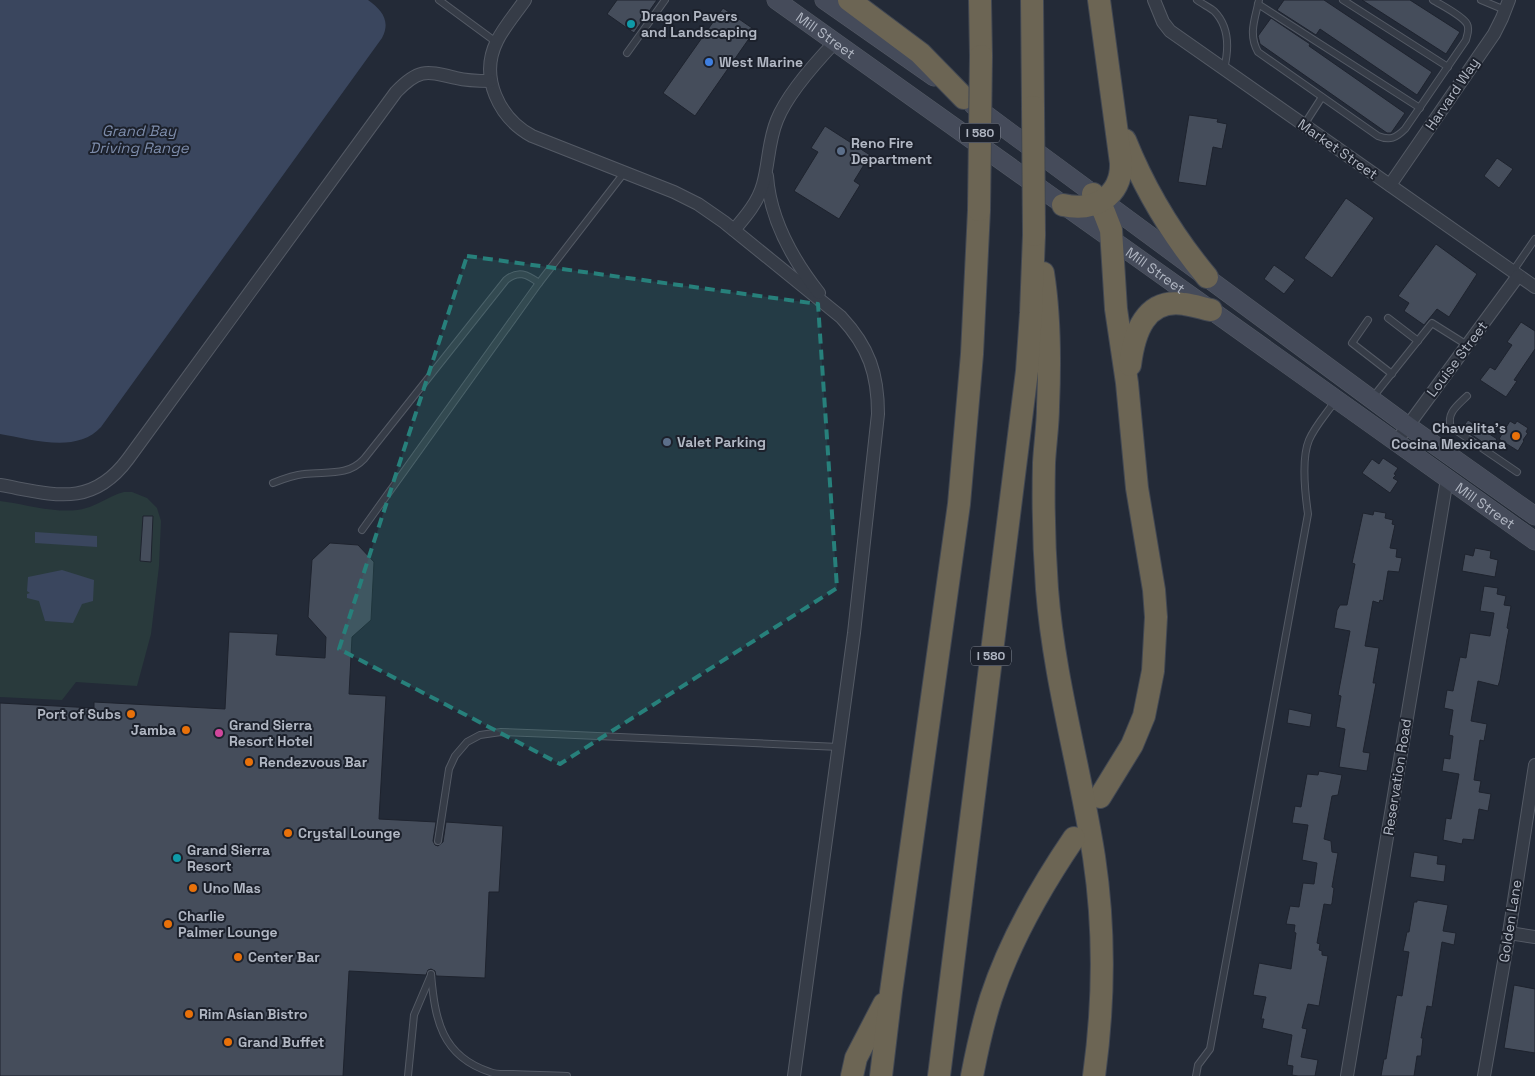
<svg xmlns="http://www.w3.org/2000/svg" width="1535" height="1076" font-family="'Space Grotesk',sans-serif">
<style>
.green{fill:#293a3c}
.water{fill:#3a465e}
.building{fill:#454d5b;stroke:#1e232e}
.lines{fill:none;stroke-linecap:round;stroke-linejoin:round}
.service-casing{stroke:#545a65;stroke-width:8}
.minor-casing{stroke:#545a65;stroke-width:14}
.secondary-casing{stroke:#545a65;stroke-width:19}
.motorway-casing{stroke:#414752;stroke-width:24}
.service{stroke:#363c47;stroke-width:6}
.minor{stroke:#363c47;stroke-width:12}
.secondary{stroke:#454b5a;stroke-width:18}
.motorway{stroke:#6c6554;stroke-width:22}
.motorway-bridge-casing{stroke:#414752;stroke-width:24;stroke-linecap:butt}
.motorway-bridge{stroke:#6c6554;stroke-width:22}
.marked{fill:#27807b;fill-opacity:0.2;stroke:#27807b;stroke-width:4;stroke-dasharray:10 6;stroke-linejoin:round}
.culture-dot{fill:#0f9aa8;stroke:#1c212c;stroke-width:2}
.shop-dot{fill:#3f7fe0;stroke:#1c212c;stroke-width:2}
.service-dot{fill:#5c6f8a;stroke:#1c212c;stroke-width:2}
.food-dot{fill:#e8710a;stroke:#1c212c;stroke-width:2}
.hotel-dot{fill:#d1479c;stroke:#1c212c;stroke-width:2}
.labels{text-anchor:middle;dominant-baseline:central;stroke-width:4;stroke-linejoin:round;paint-order:stroke}
.shield{fill:#1c212c;stroke:#848a96;stroke-width:1}
.shield-label{font-size:12px;font-weight:bold;fill:#b1b7c3}
.poi-label{font-size:14px;font-weight:bold;fill:#b1b7c3;stroke:#1c212c;text-anchor:start}
.street-label{font-size:14px;fill:#b1b7c3;stroke:#1c212c}
.water-label{font-size:15px;font-style:italic;fill:#7c8ba9;stroke:#1c212c}
</style>
<rect width="100%" height="100%" fill="#232a37"/>
<!-- green -->
<path class="green" d="M124,492H132L147,498L157,508L161,521L159,566L151,634L137,686L76,682L62,700L0,697V501C25,504 52,513 77,510C95,508 108,496 124,492Z"/>
<!-- water -->
<g class="water">
<path d="M0,0H368C382,10 391,21 382,38L101,427C77,454 31,439 0,434Z"/>
<polygon points="35,532 97,536 97,547 35,543"/>
<polygon points="62,570 94,580 93,601 82,604 73,623 45,621 39,601 27,598 27,594 30,593 27,591 28,577"/>
</g>
<!-- building -->
<g class="building">
<polygon points="617,0 657,0 634,33 607,14"/>
<polygon points="1284,0 1324,0 1432,72 1417,95 1320,29 1316,35 1277,10"/>
<polygon points="1362,0 1410,0 1460,32 1446,54"/>
<polygon points="723,8 755,30 695,116 663,93"/>
<polygon points="1271,18 1310,44 1309,46 1405,113 1391,133 1387,133 1260,44 1258,36"/>
<polygon points="1189,115 1218,119 1217,122 1227,124 1222,149 1213,147 1206,186 1178,182"/>
<polygon points="825,126 870,155 854,181 860,185 839,219 794,191 818,152 811,148"/>
<polygon points="1497,158 1513,169 1499,188 1484,176"/>
<polygon points="1346,198 1374,218 1332,278 1304,258"/>
<polygon points="1436,244 1477,274 1449,317 1437,309 1424,325 1404,311 1409,303 1398,296"/>
<polygon points="1274,265 1295,280 1284,294 1264,279"/>
<polygon points="1521,322 1535,331 1535,349 1514,380 1517,381 1506,397 1480,380 1490,367 1495,370 1512,345 1507,342"/>
<polygon points="1468,420 1497,439 1491,448 1462,428"/>
<polygon points="1510,421 1515,424 1517,421 1528,428 1526,432 1528,433 1523,440 1524,441 1518,451 1499,439"/>
<polygon points="1383,458 1398,468 1394,474 1396,475 1393,478 1398,481 1390,493 1362,473 1372,459 1379,464"/>
<polygon points="1374,511 1386,513 1385,518 1393,520 1392,524 1395,525 1390,548 1397,549 1396,557 1402,558 1399,572 1388,571 1383,601 1380,600 1379,603 1373,601 1365,646 1379,648 1373,683 1376,683 1363,752 1370,753 1367,771 1339,767 1345,729 1336,727 1341,696 1338,695 1350,631 1334,628 1337,610 1340,605 1347,605 1355,564 1352,563 1363,513 1373,515"/>
<polygon points="143,516 153,516 151,562 140,561"/>
<polygon points="330,543 358,545 374,562 371,620 352,637 349,694 386,696 379,819 436,822 433,841 435,845 438,846 443,842 446,822 503,826 499,892 489,892 485,978 436,976 435,971 431,969 428,970 426,975 349,971 343,1076 0,1076 0,703 94,708 94,702 225,709 229,632 278,634 276,655 325,658 326,637 308,617 312,560"/>
<polygon points="1475,548 1491,551 1490,558 1498,560 1495,577 1462,571 1465,554 1473,556"/>
<polygon points="1484,586 1498,588 1497,594 1506,596 1504,605 1511,606 1507,628 1509,629 1507,639 1500,680 1498,686 1478,681 1471,721 1487,724 1484,741 1480,740 1474,780 1481,781 1479,792 1491,794 1488,811 1479,809 1474,840 1463,839 1462,844 1443,840 1446,818 1451,819 1459,774 1442,771 1444,758 1450,759 1453,736 1449,735 1453,710 1444,708 1447,690 1453,691 1460,657 1466,658 1470,633 1490,636 1494,613 1480,611"/>
<polygon points="1289,709 1312,714 1310,727 1287,723"/>
<polygon points="1319,771 1342,775 1338,795 1332,796 1324,839 1331,841 1332,852 1338,853 1332,887 1334,888 1332,903 1331,905 1324,904 1317,943 1320,944 1319,950 1322,951 1322,955 1328,956 1319,1006 1308,1004 1302,1028 1307,1029 1301,1057 1318,1060 1315,1076 1298,1076 1292,1075 1293,1066 1287,1065 1292,1035 1262,1028 1264,1019 1261,1019 1266,997 1253,995 1259,963 1291,969 1296,933 1294,932 1295,925 1286,924 1290,906 1299,907 1303,883 1314,884 1317,863 1302,860 1308,825 1292,823 1295,806 1301,807 1307,774 1318,775"/>
<polygon points="1414,852 1438,856 1437,864 1446,865 1444,882 1410,877"/>
<polygon points="1417,900 1448,905 1443,931 1456,933 1454,945 1442,942 1432,1007 1427,1006 1421,1038 1423,1038 1421,1056 1417,1056 1414,1076 1381,1076 1384,1059 1386,1059 1396,998 1397,995 1402,996 1409,952 1403,951 1407,932 1409,932 1414,902 1417,902"/>
<polygon points="1514,985 1535,989 1535,1053 1504,1048"/>
</g>
<g class="lines">
<defs>
<g id="service">
<polyline points="439,0 496,42"/>
<path d="M1197,0C1202,4 1209,7 1214,11C1230,27 1229,49 1224,69"/>
<path d="M1259,0C1255,19 1248,34 1258,52L1378,136C1390,141 1396,138 1405,129L1466,40C1467,35 1470,29 1467,24C1463,16 1441,5 1433,0"/>
<polyline points="1343,0 1448,67"/>
<polyline points="1481,0 1505,10"/>
<polyline points="1258,4 1420,108"/>
<polyline points="627,53 665,0"/>
<polyline points="1304,125 1322,97"/>
<polyline points="1513,271 1535,239"/>
<polyline points="1388,318 1418,341"/>
<polyline points="1368,320 1352,343 1392,374"/>
<path d="M1467,396C1458,405 1446,413 1451,427L1517,472"/>
<polyline points="1373,397 1432,323 1467,345"/>
<path d="M273,483C283,479 293,475 304,474C326,471 347,477 364,459L506,280C518,270 527,274 539,283"/>
<polyline points="362,530 539,283 624,173"/>
<polyline points="438,841 449,769 455,756 467,742 480,735 501,732 553,734 839,747"/>
<path d="M431,974C435,1019 441,1056 490,1072C496,1075 506,1074 513,1074C531,1075 549,1075 567,1076"/>
<polyline points="408,1076 414,1015 431,975"/>
<path d="M1196,1076L1198,1065L1210,1049L1308,514C1305,493 1301,459 1309,440C1315,426 1327,413 1335,401"/>
</g>
<g id="minor">
<path d="M525,0C516,13 504,27 497,41C479,77 499,118 532,136L674,192L698,204L724,222L841,317C869,347 878,374 878,414L854,633L794,1076"/>
<polyline points="1154,0 1163,22 1170,31 1535,287"/>
<path d="M767,176C770,219 793,260 819,293"/>
<polyline points="1390,185 1494,34 1502,18 1509,0"/>
<path d="M734,230C746,216 758,202 763,184C769,163 768,142 777,120C787,95 816,62 835,42"/>
<polyline points="1396,442 1518,276"/>
<path d="M0,485C52,494 91,509 128,459L396,92C419,68 426,71 456,78C468,81 479,81 491,81"/>
<polyline points="1509,933 1535,937"/>
<polyline points="1347,1076 1447,479"/>
<polyline points="1484,1076 1509,933 1535,765"/>
</g>
<g id="secondary">
<path id="s1" d="M776,0L1535,541"/>
<polyline points="824,0 934,77"/>
<polyline points="973,105 1408,426 1535,516"/>
</g>
<g id="motorway">
<polyline points="849,0 920,53 964,98"/>
<polyline points="980,0 981,56"/>
<polyline points="1032,0 1033,107"/>
<path d="M1125,140C1145,190 1172,235 1207,277"/>
<polyline points="1093,194 1104,212 1111,230 1116,309 1127,383 1137,488 1154,590 1156,617 1153,671 1144,716 1132,745 1100,797"/>
<path d="M1063,205C1093,212 1122,197 1121,163L1099,0"/>
<path d="M1043,273C1050,317 1050,362 1048,407C1048,425 1045,444 1044,463C1043,505 1044,548 1047,589C1054,680 1080,767 1094,857C1105,930 1104,1003 1094,1076"/>
<path d="M1130,365C1134,333 1145,298 1184,304C1193,305 1202,308 1211,310"/>
<polyline points="852,1076 856,1058 884,1004"/>
<polyline points="881,1076 891,992 959,504 972,354 979,210"/>
<polyline points="939,1076 1027,371 1031,313 1034,235"/>
<path d="M972,1076C977,1050 983,1023 991,998C1010,940 1040,888 1074,838"/>
</g>
</defs>
<!-- service casing -->
<use href="#service" class="service-casing"/>
<!-- minor casing -->
<use href="#minor" class="minor-casing"/>
<!-- secondary casing -->
<use href="#secondary" class="secondary-casing"/>
<!-- motorway casing -->
<use href="#motorway" class="motorway-casing"/>
<!-- service -->
<use href="#service" class="service"/>
<!-- minor -->
<use href="#minor" class="minor"/>
<!-- secondary -->
<use href="#secondary" class="secondary"/>
<!-- motorway -->
<use href="#motorway" class="motorway"/>
<defs>
<g id="motorway-bridge">
<polyline points="1033,107 1034,235"/>
<polyline points="979,210 981,56"/>
</g>
</defs>
<!-- motorway-bridge casing -->
<use href="#motorway-bridge" class="motorway-bridge-casing"/>
<!-- motorway-bridge -->
<use href="#motorway-bridge" class="motorway-bridge"/>
</g>
<!-- marked area -->
<path class="marked" d="M467,256L818,304L837,588L560,764L339,649Z"/>
<!-- markers -->
<g class="culture-dot">
<circle cx="631" cy="24" r="5"/>
<circle cx="177" cy="858" r="5"/>
</g>
<circle class="shop-dot" cx="709" cy="62" r="5"/>
<g class="service-dot">
<circle cx="841" cy="151" r="5"/>
<circle cx="667" cy="442" r="5"/>
</g>
<g class="food-dot">
<circle cx="1516" cy="436" r="5"/>
<circle cx="131" cy="714" r="5"/>
<circle cx="186" cy="730" r="5"/>
<circle cx="249" cy="762" r="5"/>
<circle cx="288" cy="833" r="5"/>
<circle cx="193" cy="888" r="5"/>
<circle cx="168" cy="924" r="5"/>
<circle cx="238" cy="957" r="5"/>
<circle cx="189" cy="1014" r="5"/>
<circle cx="228" cy="1042" r="5"/>
</g>
<circle class="hotel-dot" cx="219" cy="733" r="5"/>
<g class="labels">
<!-- shield labels -->
<g class="shield">
<rect x="960" y="123.5" width="40" height="19" rx="4"/>
<rect x="971" y="646.5" width="40" height="19" rx="4"/>
</g>
<g class="shield-label">
<text x="980" y="133">I 580</text>
<text x="991" y="656">I 580</text>
</g>
<!-- poi labels -->
<g class="poi-label">
<text x="641" y="16">Dragon Pavers<tspan x="641" dy="16">and Landscaping</tspan></text>
<text x="719" y="62">West Marine</text>
<text x="851" y="143">Reno Fire<tspan x="851" dy="16">Department</tspan></text>
<text x="1506" y="428" text-anchor="end">Chavelita's<tspan x="1506" dy="16">Cocina Mexicana</tspan></text>
<text x="677" y="442">Valet Parking</text>
<text x="121" y="714" text-anchor="end">Port of Subs</text>
<text x="229" y="725">Grand Sierra<tspan x="229" dy="16">Resort Hotel</tspan></text>
<text x="176" y="730" text-anchor="end">Jamba</text>
<text x="259" y="762">Rendezvous Bar</text>
<text x="298" y="833">Crystal Lounge</text>
<text x="187" y="850">Grand Sierra<tspan x="187" dy="16">Resort</tspan></text>
<text x="203" y="888">Uno Mas</text>
<text x="178" y="916">Charlie<tspan x="178" dy="16">Palmer Lounge</tspan></text>
<text x="248" y="957">Center Bar</text>
<text x="199" y="1014">Rim Asian Bistro</text>
<text x="238" y="1042">Grand Buffet</text>
</g>
<!-- street labels -->
<g class="street-label">
<text stroke="none"><textPath href="#s1" startOffset="61">Mill Street</textPath></text>
<text transform="translate(1452 94) rotate(-56)">Harvard Way</text>
<text transform="translate(1338 149) rotate(35)">Market Street</text>
<text stroke="none"><textPath href="#s1" startOffset="466">Mill Street</textPath></text>
<text transform="translate(1457 359) rotate(-53)">Louise Street</text>
<text stroke="none"><textPath href="#s1" startOffset="871">Mill Street</textPath></text>
<text transform="translate(1397 777) rotate(-81)">Reservation Road</text>
<text transform="translate(1510 921) rotate(-81)">Golden Lane</text>
</g>
<!-- water labels -->
<g class="water-label">
<text x="139" y="130">Grand Bay<tspan x="139" dy="17">Driving Range</tspan></text>
</g>
</g>
</svg>
